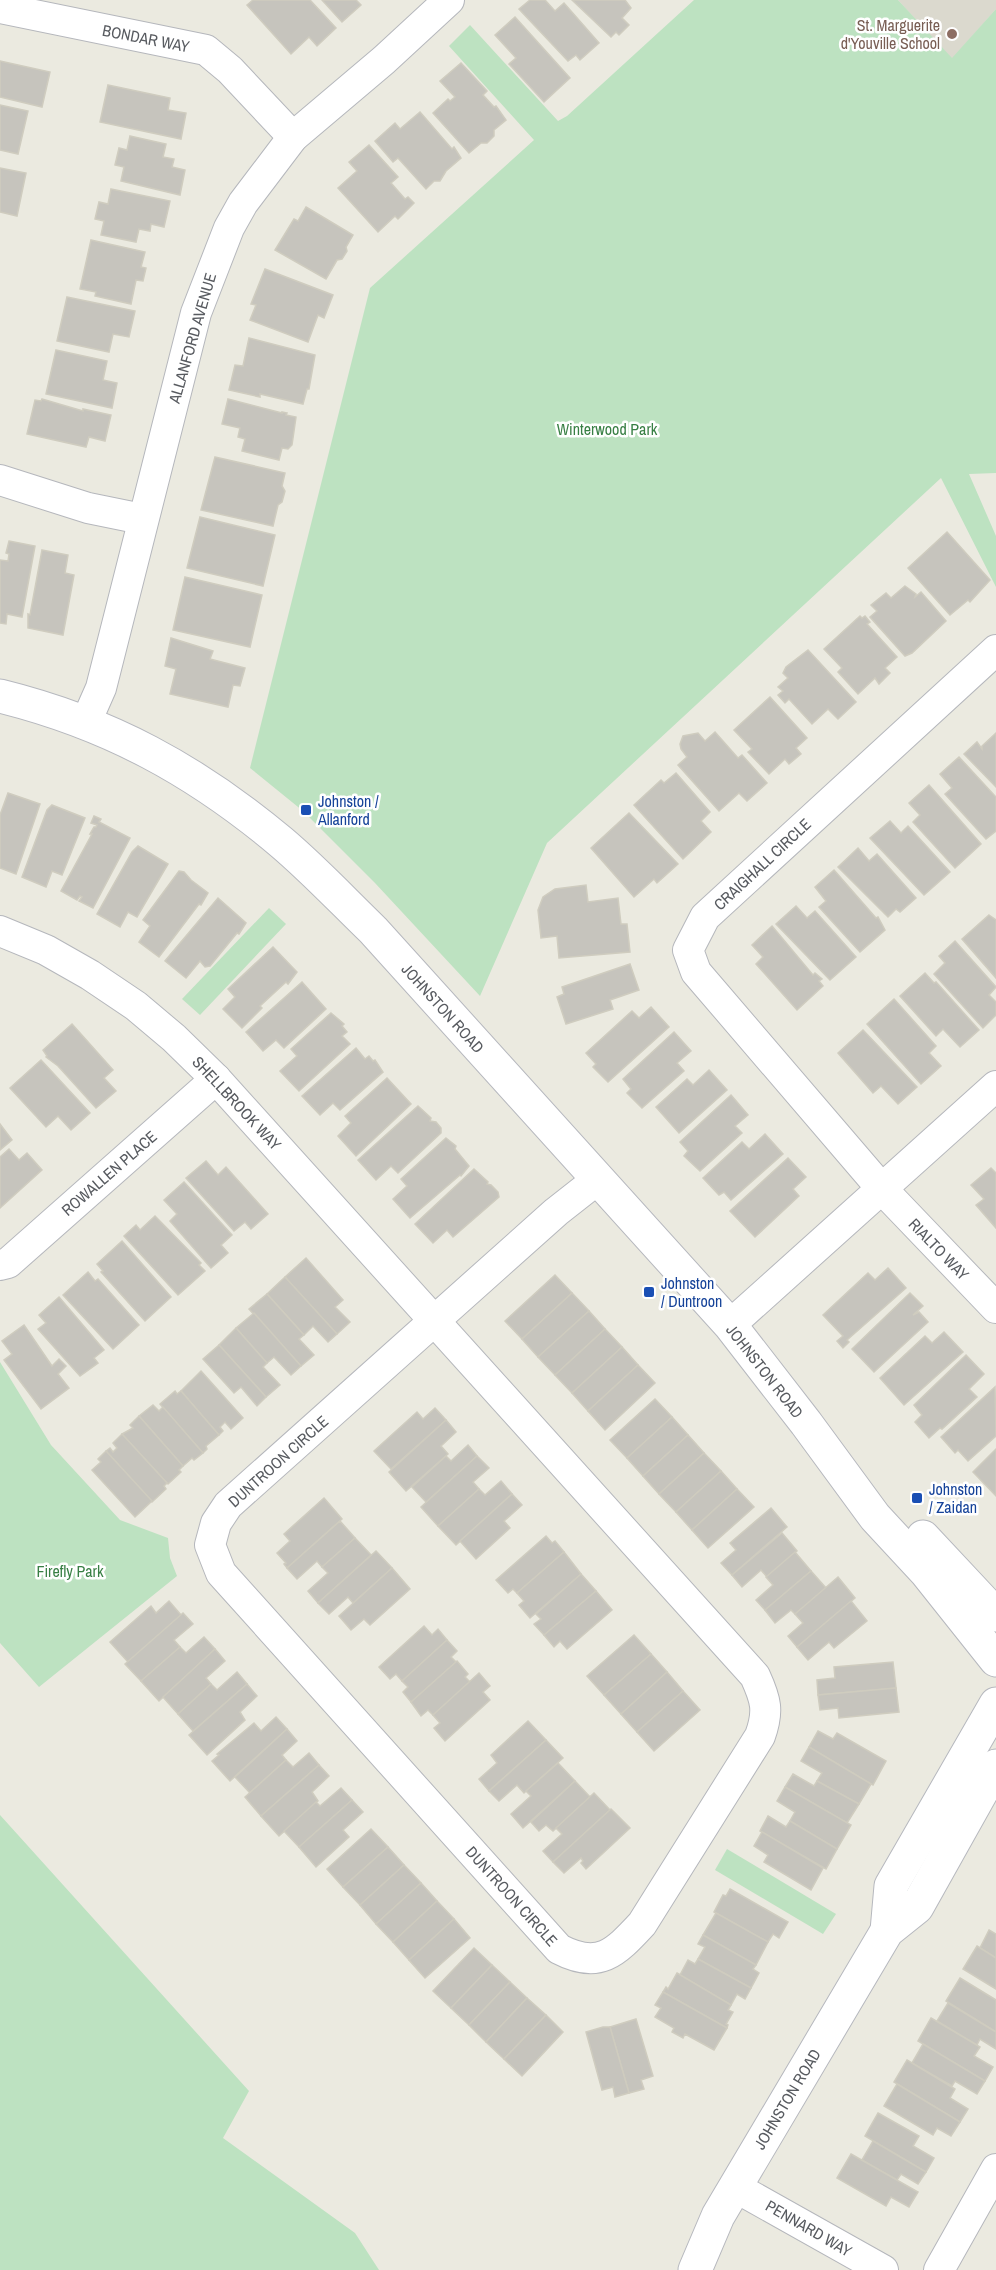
<svg xmlns="http://www.w3.org/2000/svg" width="996" height="2270" font-family="'Archivo Narrow',sans-serif">
<style>
.education{fill:#dbd9ce}
.green{fill:#bde2c1}
.building{fill:#c6c4bd;stroke:#cfccbf;stroke-width:1.5}
.lines{fill:none;stroke-linecap:round;stroke-linejoin:round}
.street-casing{stroke:#b5b7bc;stroke-width:32}
.secondary-casing{stroke:#b6b8be;stroke-width:35}
.street{stroke:#fff;stroke-width:30}
.secondary{stroke:#fff;stroke-width:33}
.education-dot{fill:#8d6e63;stroke:#fff;stroke-width:2}
.transit-dot{fill:#1a4fb4;stroke:#fff;stroke-width:2}
.labels{text-anchor:middle;dominant-baseline:central;stroke-width:5;stroke-linejoin:round;paint-order:stroke}
.education-label{font-size:16px;fill:#785e54;stroke:#fff;text-anchor:end}
.street-label{font-size:16px;fill:#585b60;stroke:#fff}
.park-label{font-size:16px;fill:#387f44;stroke:#fff}
.transit-label{font-size:16px;fill:#164399;stroke:#fff;text-anchor:start}
</style>
<rect width="100%" height="100%" fill="#ebeae0"/>
<!-- education -->
<polygon class="education" points="898,0 996,0 996,9 952,59"/>
<!-- green -->
<g class="green">
<polygon points="694,0 898,0 952,58 996,9 996,473 969,474 996,536 996,587 941,478 547,843 480,996 375,883 303,811 250,768 370,288 534,140 449,46 470,25 558,121 567,116"/>
<polygon points="269,908 286,924 200,1015 182,999"/>
<polygon points="0,1362 51,1445 120,1520 168,1538 170,1558 177,1576 39,1687 0,1643"/>
<polygon points="0,1815 249,2091 223,2138 355,2233 379,2270 0,2270"/>
<polygon points="727,1849 836,1914 823,1934 715,1870"/>
</g>
<!-- building -->
<g class="building">
<polygon points="253,0 310,0 336,28 317,46 309,37 291,54 247,5"/>
<polygon points="322,0 356,0 361,5 342,22"/>
<polygon points="530,0 545,0 555,11 564,3 599,43 580,60 576,55 568,61 519,9"/>
<polygon points="572,0 625,0 631,8 622,18 629,25 619,35 616,32 611,37"/>
<polygon points="515,17 570,78 544,102 509,64 516,58 495,35"/>
<polygon points="0,61 50,72 42,107 0,97"/>
<polygon points="461,63 487,91 483,95 494,107 496,106 506,120 494,130 494,136 487,143 481,143 469,153 433,113 448,99 450,101 455,97 440,81"/>
<polygon points="108,85 170,98 168,110 186,113 181,139 100,122"/>
<polygon points="0,105 28,111 18,154 0,150"/>
<polygon points="420,112 452,149 454,147 461,158 446,171 440,181 434,181 426,189 398,158 393,162 375,141 395,123 400,129"/>
<polygon points="130,136 166,144 163,157 174,159 172,167 185,170 180,195 121,181 124,167 115,165 119,148 127,150"/>
<polygon points="369,145 398,177 391,183 405,199 408,197 414,203 398,219 395,216 378,232 338,188 357,171 349,162"/>
<polygon points="0,168 26,173 17,216 0,212"/>
<polygon points="111,189 170,201 164,227 151,224 150,231 139,229 136,242 101,235 104,221 95,219 99,202 108,204"/>
<polygon points="306,207 353,235 346,247 347,251 342,259 337,260 326,279 275,250 294,219 298,221"/>
<polygon points="91,240 145,252 141,267 146,268 143,281 136,280 131,304 95,296 96,292 80,289"/>
<polygon points="265,269 333,295 324,318 318,315 308,342 250,320 256,305 251,304"/>
<polygon points="67,297 135,311 129,337 113,334 109,352 57,341"/>
<polygon points="249,338 315,355 309,389 307,389 303,404 260,394 260,397 229,390 235,365 243,366"/>
<polygon points="56,350 107,361 103,380 117,383 112,408 46,394"/>
<polygon points="42,399 83,411 83,409 111,415 105,441 89,437 86,447 27,434 35,400 41,401"/>
<polygon points="228,399 282,413 282,412 287,413 286,415 296,417 292,445 288,449 282,448 279,460 242,451 245,439 238,437 240,428 222,424"/>
<polygon points="215,457 285,473 282,486 285,491 282,502 278,505 273,526 201,510"/>
<polygon points="200,517 275,535 263,586 187,568"/>
<polygon points="947,532 990,580 970,602 968,600 950,615 908,568"/>
<polygon points="9,541 35,546 22,617 7,614 6,624 0,623 0,560 8,561 9,554 6,553"/>
<polygon points="42,550 68,555 65,573 74,575 63,635 28,628 28,614 30,615"/>
<polygon points="185,577 262,595 250,647 173,630"/>
<polygon points="905,586 916,594 915,597 921,592 946,621 912,653 905,656 870,617 877,611 871,605 886,593 891,598"/>
<polygon points="860,616 862,618 865,616 870,622 867,624 897,657 885,668 890,673 879,684 875,678 858,694 838,672 842,668 824,649"/>
<polygon points="171,638 213,651 210,659 245,668 240,686 233,685 228,707 170,694 176,669 165,666"/>
<polygon points="808,650 856,702 838,719 828,709 812,724 789,699 785,703 778,695 783,691 778,687 788,678 783,673 786,667"/>
<polygon points="770,697 807,738 796,748 801,754 789,764 785,759 769,774 748,752 752,749 734,730"/>
<polygon points="715,732 738,758 742,755 767,783 747,801 739,793 719,811 678,765 687,757 681,749 680,744 683,736 698,733 705,741"/>
<polygon points="996,733 996,787 964,754 977,742 982,749 982,746"/>
<polygon points="959,757 996,797 996,831 986,839 945,794 952,788 940,774"/>
<polygon points="676,773 710,812 701,821 711,832 683,859 634,805 661,780 664,783"/>
<polygon points="929,785 981,844 955,868 913,822 920,815 909,803"/>
<polygon points="8,793 40,804 16,874 0,868 0,815"/>
<polygon points="52,805 85,818 62,875 52,871 46,887 22,877 47,810"/>
<polygon points="629,813 678,864 657,883 654,879 634,897 591,848"/>
<polygon points="94,816 101,819 99,822 130,838 93,908 79,901 82,897 80,896 77,900 61,891 92,834 90,834 94,827 96,827 97,825 91,823"/>
<polygon points="890,821 901,833 908,826 950,872 924,895 870,838"/>
<polygon points="138,846 168,864 137,917 128,912 120,927 97,914 132,852"/>
<polygon points="858,848 869,861 877,854 916,898 900,912 896,909 888,917 838,867"/>
<polygon points="834,870 876,918 878,917 885,930 860,952 819,907 826,901 815,887"/>
<polygon points="179,871 184,872 191,880 208,893 201,905 199,904 159,957 139,942 150,926 143,920"/>
<polygon points="586,885 588,902 618,898 621,924 627,924 630,952 559,958 557,936 541,938 538,910 543,897 555,889"/>
<polygon points="218,898 246,923 239,934 237,933 210,966 205,967 200,961 186,978 165,961"/>
<polygon points="796,906 807,918 815,911 856,957 830,980 776,924"/>
<polygon points="989,915 996,920 996,978 962,939"/>
<polygon points="772,926 813,975 815,973 822,979 819,981 823,986 797,1010 756,964 763,957 752,945"/>
<polygon points="955,941 996,987 989,995 996,1002 996,1015 983,1028 934,974 945,963 939,956"/>
<polygon points="273,947 297,972 288,984 286,982 260,1006 262,1008 242,1028 223,1009 235,997 228,989"/>
<polygon points="630,964 639,990 610,1000 613,1009 566,1024 557,997 564,994 562,987"/>
<polygon points="925,973 934,983 936,982 979,1030 960,1047 943,1029 936,1036 900,996"/>
<polygon points="302,982 326,1009 284,1048 276,1040 263,1051 246,1032"/>
<polygon points="894,999 936,1046 929,1053 941,1066 921,1084 867,1024"/>
<polygon points="651,1007 669,1027 608,1082 593,1067 596,1064 586,1053 632,1011 639,1018"/>
<polygon points="331,1013 344,1024 342,1026 347,1032 342,1036 350,1044 299,1091 280,1071 297,1056 291,1049"/>
<polygon points="72,1024 113,1070 104,1078 116,1091 96,1108 58,1066 46,1057 47,1056 43,1050"/>
<polygon points="863,1030 917,1087 898,1104 881,1086 873,1093 838,1053"/>
<polygon points="674,1032 691,1051 677,1063 684,1071 642,1108 627,1093 631,1089 623,1079"/>
<polygon points="356,1048 365,1059 369,1056 373,1061 375,1060 383,1072 340,1110 333,1103 320,1115 302,1096"/>
<polygon points="41,1060 90,1113 71,1130 58,1116 46,1127 10,1088"/>
<polygon points="709,1070 727,1090 679,1133 656,1107 687,1079 693,1085"/>
<polygon points="387,1078 411,1104 356,1156 338,1136 351,1123 345,1116"/>
<polygon points="731,1095 748,1115 735,1126 742,1133 700,1171 684,1156 688,1151 680,1142"/>
<polygon points="418,1106 431,1118 430,1121 436,1122 441,1128 441,1133 398,1173 391,1166 376,1180 358,1160"/>
<polygon points="0,1124 12,1140 0,1150"/>
<polygon points="765,1134 783,1154 731,1200 724,1192 719,1195 703,1178 742,1142 749,1149"/>
<polygon points="446,1138 456,1146 455,1149 469,1166 461,1176 460,1175 410,1218 393,1199 407,1186 401,1179"/>
<polygon points="9,1149 19,1160 27,1153 42,1170 0,1208 0,1157"/>
<polygon points="788,1158 806,1177 793,1189 799,1196 755,1237 730,1211"/>
<polygon points="206,1161 218,1175 226,1167 268,1214 251,1229 245,1222 234,1231 186,1178"/>
<polygon points="991,1168 996,1173 996,1228 976,1205 984,1199 971,1185"/>
<polygon points="474,1169 488,1182 487,1184 491,1185 498,1192 499,1197 453,1237 447,1230 433,1243 415,1224"/>
<polygon points="184,1182 232,1235 221,1245 228,1253 211,1268 170,1221 177,1214 164,1200"/>
<polygon points="155,1216 201,1263 199,1265 205,1271 178,1295 124,1236 136,1225 140,1230"/>
<polygon points="122,1241 171,1297 145,1321 101,1272 103,1271 97,1264"/>
<polygon points="306,1258 343,1300 335,1307 350,1322 337,1334 285,1277"/>
<polygon points="888,1268 906,1288 847,1340 849,1342 843,1348 837,1341 843,1336 823,1315 868,1273 875,1280"/>
<polygon points="88,1272 95,1281 98,1279 139,1325 113,1349 63,1295"/>
<polygon points="555,1275 572,1293 522,1339 505,1321"/>
<polygon points="285,1277 337,1334 328,1342 313,1326 304,1335 267,1294"/>
<polygon points="572,1293 589,1311 538,1357 522,1339"/>
<polygon points="910,1293 923,1306 913,1315 919,1312 928,1322 874,1372 852,1349"/>
<polygon points="267,1294 304,1335 299,1339 314,1355 301,1366 249,1309"/>
<polygon points="59,1297 104,1350 94,1358 98,1363 80,1376 38,1329 46,1323 39,1315"/>
<polygon points="589,1311 605,1329 555,1375 538,1357"/>
<polygon points="254,1313 301,1366 291,1375 274,1357 267,1363 236,1328"/>
<polygon points="24,1325 52,1366 59,1359 66,1366 58,1374 69,1388 41,1409 4,1360 12,1354 2,1341"/>
<polygon points="236,1328 267,1363 263,1367 280,1385 266,1397 219,1345"/>
<polygon points="605,1329 622,1347 572,1393 555,1375"/>
<polygon points="944,1332 963,1352 904,1405 880,1378 925,1336 932,1343"/>
<polygon points="219,1345 266,1397 257,1406 241,1387 234,1393 203,1359"/>
<polygon points="622,1347 638,1365 588,1411 572,1393"/>
<polygon points="966,1355 984,1374 969,1389 977,1397 942,1429 940,1428 929,1438 915,1422 922,1415 914,1405"/>
<polygon points="638,1365 655,1383 605,1430 588,1411"/>
<polygon points="201,1371 243,1418 231,1429 225,1422 220,1427 223,1431 219,1435 181,1391"/>
<polygon points="995,1387 996,1436 968,1461 958,1450 955,1453 941,1437"/>
<polygon points="175,1391 177,1394 181,1391 219,1435 206,1446 207,1449 203,1453 160,1404"/>
<polygon points="655,1399 672,1417 627,1458 610,1440"/>
<polygon points="153,1405 159,1411 163,1407 203,1453 194,1460 192,1458 183,1466 139,1416"/>
<polygon points="435,1408 446,1420 391,1469 374,1451 417,1412 423,1419"/>
<polygon points="139,1416 183,1466 179,1470 181,1472 168,1484 122,1434 133,1428 130,1425"/>
<polygon points="672,1417 688,1435 643,1476 627,1458"/>
<polygon points="446,1420 456,1432 441,1446 448,1454 406,1491 389,1472"/>
<polygon points="122,1434 167,1483 164,1486 166,1489 152,1502 106,1451 110,1448 113,1452 117,1448 113,1443"/>
<polygon points="688,1435 704,1453 659,1494 643,1476"/>
<polygon points="468,1445 477,1456 426,1502 412,1487 446,1456 451,1461"/>
<polygon points="996,1449 996,1496 973,1472"/>
<polygon points="106,1451 152,1501 135,1517 92,1470 101,1462 98,1459"/>
<polygon points="704,1453 721,1471 676,1512 659,1494"/>
<polygon points="477,1456 489,1468 473,1482 479,1489 438,1526 421,1507"/>
<polygon points="721,1471 737,1489 692,1530 676,1512"/>
<polygon points="501,1481 512,1494 456,1545 438,1526 479,1489 485,1495"/>
<polygon points="737,1489 754,1507 708,1548 692,1530"/>
<polygon points="512,1494 522,1505 504,1521 510,1528 476,1559 460,1541"/>
<polygon points="324,1498 342,1519 287,1568 284,1564 286,1563 277,1553 290,1541 284,1534"/>
<polygon points="771,1508 787,1527 732,1575 721,1563 736,1550 730,1543"/>
<polygon points="340,1521 355,1538 322,1567 317,1561 297,1579 287,1568"/>
<polygon points="782,1533 797,1551 767,1577 761,1570 742,1587 732,1575"/>
<polygon points="546,1536 552,1543 555,1541 564,1552 517,1593 513,1589 508,1593 496,1580"/>
<polygon points="355,1538 371,1555 318,1603 308,1591 328,1573 322,1567"/>
<polygon points="376,1551 392,1568 353,1603 348,1597 329,1614 318,1603"/>
<polygon points="564,1552 581,1574 530,1618 519,1605 524,1601 517,1593"/>
<polygon points="795,1552 811,1571 765,1610 756,1600 773,1585 766,1577"/>
<polygon points="392,1568 410,1589 370,1625 364,1619 351,1630 339,1616"/>
<polygon points="811,1571 826,1588 795,1614 791,1610 775,1623 765,1610"/>
<polygon points="581,1574 596,1591 544,1635 534,1624 541,1619 536,1614"/>
<polygon points="838,1577 855,1598 797,1647 788,1636 803,1623 795,1614"/>
<polygon points="596,1591 612,1610 567,1649 560,1641 554,1647 544,1635"/>
<polygon points="169,1601 181,1615 128,1662 110,1642 151,1606 156,1613"/>
<polygon points="851,1601 867,1621 834,1648 829,1642 808,1660 797,1647"/>
<polygon points="183,1613 193,1624 174,1640 180,1647 141,1681 125,1664"/>
<polygon points="424,1626 432,1635 438,1629 447,1640 402,1681 396,1674 390,1679 379,1667"/>
<polygon points="634,1635 651,1654 604,1695 587,1676"/>
<polygon points="204,1637 215,1649 159,1701 141,1681 180,1647 186,1653"/>
<polygon points="447,1640 457,1651 451,1657 456,1662 411,1702 403,1692 408,1687 402,1681"/>
<polygon points="215,1649 225,1661 206,1678 211,1684 178,1714 163,1697"/>
<polygon points="651,1654 667,1672 621,1714 604,1695"/>
<polygon points="457,1661 468,1674 465,1677 470,1682 433,1715 428,1710 421,1716 411,1702"/>
<polygon points="893,1662 896,1688 818,1695 817,1680 835,1678 834,1667"/>
<polygon points="237,1672 247,1684 193,1731 178,1714 211,1684 217,1690"/>
<polygon points="667,1672 683,1691 637,1732 621,1714"/>
<polygon points="479,1673 490,1686 483,1692 490,1700 445,1741 434,1728 440,1723 433,1715"/>
<polygon points="247,1684 257,1696 240,1712 245,1720 207,1755 189,1735"/>
<polygon points="896,1688 899,1712 839,1718 838,1708 820,1710 818,1695"/>
<polygon points="683,1691 700,1710 654,1751 637,1732"/>
<polygon points="276,1717 287,1729 230,1781 212,1761 219,1755 217,1754 254,1723 261,1731"/>
<polygon points="528,1721 546,1740 489,1791 479,1779 497,1763 491,1755"/>
<polygon points="287,1729 297,1741 282,1755 286,1760 250,1793 235,1777"/>
<polygon points="818,1731 833,1739 837,1733 886,1761 873,1785 809,1747"/>
<polygon points="546,1740 563,1758 524,1793 517,1785 499,1801 489,1791"/>
<polygon points="809,1747 871,1784 859,1804 817,1781 822,1773 801,1761"/>
<polygon points="309,1753 319,1765 261,1816 245,1797 286,1760 293,1767"/>
<polygon points="558,1763 575,1781 523,1828 511,1814 531,1796 526,1791"/>
<polygon points="319,1765 329,1776 312,1792 318,1801 279,1836 261,1816"/>
<polygon points="793,1774 814,1786 817,1781 859,1804 847,1823 785,1787"/>
<polygon points="575,1781 590,1797 553,1831 546,1825 539,1831 531,1822"/>
<polygon points="785,1787 851,1825 837,1849 790,1821 795,1812 777,1801"/>
<polygon points="341,1788 352,1800 299,1847 284,1831 316,1802 320,1806"/>
<polygon points="594,1793 610,1810 553,1862 543,1851 562,1834 556,1828"/>
<polygon points="352,1800 363,1812 343,1830 349,1837 316,1867 299,1847"/>
<polygon points="611,1809 630,1828 586,1869 581,1863 583,1861 581,1858 564,1873 553,1862"/>
<polygon points="768,1816 786,1827 790,1821 837,1849 826,1869 760,1831"/>
<polygon points="371,1829 388,1847 343,1887 327,1869"/>
<polygon points="762,1832 823,1868 811,1890 764,1862 768,1855 754,1846"/>
<polygon points="388,1847 404,1865 360,1905 343,1887"/>
<polygon points="404,1865 421,1883 376,1924 360,1905"/>
<polygon points="421,1883 437,1901 393,1942 376,1924"/>
<polygon points="730,1889 788,1922 779,1938 773,1934 768,1942 714,1912 723,1895 726,1896"/>
<polygon points="437,1901 454,1919 409,1960 393,1942"/>
<polygon points="716,1913 768,1942 756,1965 703,1935"/>
<polygon points="454,1919 470,1938 425,1978 409,1960"/>
<polygon points="989,1930 996,1934 996,1958 980,1948"/>
<polygon points="703,1935 756,1965 753,1969 759,1973 751,1988 698,1959 705,1947 698,1944"/>
<polygon points="977,1946 996,1958 996,1989 963,1969"/>
<polygon points="474,1948 492,1965 451,2008 433,1991"/>
<polygon points="698,1959 751,1988 745,1999 737,1994 731,2005 680,1975 688,1960 695,1964"/>
<polygon points="492,1965 510,1982 469,2025 451,2008"/>
<polygon points="677,1973 731,2005 728,2010 733,2012 726,2024 728,2025 727,2028 663,1992 666,1987 668,1989"/>
<polygon points="960,1978 996,2000 996,2032 946,2001"/>
<polygon points="510,1982 527,1998 486,2042 469,2025"/>
<polygon points="663,1992 727,2028 714,2050 685,2034 683,2038 672,2032 674,2028 655,2017 661,2008 655,2005"/>
<polygon points="527,1998 546,2015 504,2059 486,2042"/>
<polygon points="948,2003 996,2032 996,2049 980,2039 977,2045 937,2021"/>
<polygon points="546,2015 563,2032 522,2076 504,2059"/>
<polygon points="931,2018 980,2047 974,2056 993,2067 985,2081 918,2041"/>
<polygon points="636,2019 653,2076 641,2080 644,2089 629,2093 610,2027"/>
<polygon points="603,2027 610,2027 629,2093 615,2097 613,2087 602,2090 586,2032"/>
<polygon points="923,2044 985,2081 977,2094 955,2081 952,2086 912,2063"/>
<polygon points="907,2060 955,2089 950,2098 968,2109 960,2122 894,2082"/>
<polygon points="897,2084 960,2122 951,2136 937,2128 933,2135 884,2106"/>
<polygon points="878,2113 919,2136 913,2146 934,2158 926,2172 865,2136"/>
<polygon points="873,2141 926,2172 918,2184 901,2174 897,2180 862,2160"/>
<polygon points="851,2154 918,2192 909,2207 891,2197 886,2206 837,2178"/>
</g>
<g class="lines">
<defs>
<g id="street">
<polyline points="0,8 206,50 230,70 293,137"/>
<polyline points="0,480 88,508 142,519"/>
<polyline points="996,650 705,917 688,950 696,972 882,1189 996,1308"/>
<polyline points="86,722 101,688 196,313 229,228 243,203 293,137 384,60 449,0"/>
<path d="M0,931L46,950L90,975L136,1006L174,1038L216,1079L755,1676C766,1700 769,1711 760,1736L642,1924C615,1953 599,1970 559,1949L221,1573L210,1545L216,1523L228,1505L556,1212L598,1179"/>
<polyline points="0,1265 8,1263 216,1079"/>
<polyline points="730,1325 996,1086"/>
<polyline points="735,2187 883,2270"/>
<polyline points="939,2270 996,2169"/>
</g>
<g id="secondary">
<path d="M0,696C109,723 195,770 281,842C313,869 342,900 373,930L730,1325L806,1423L875,1517L926,1572L996,1660"/>
<polyline points="923,1537 996,1615"/>
<polyline points="887,1931 891,1886 996,1704"/>
<polyline points="695,2270 718,2216 887,1931 917,1907 996,1766"/>
</g>
</defs>
<!-- street casing -->
<use href="#street" class="street-casing"/>
<!-- secondary casing -->
<use href="#secondary" class="secondary-casing"/>
<!-- street -->
<use href="#street" class="street"/>
<!-- secondary -->
<use href="#secondary" class="secondary"/>
</g>
<!-- markers -->
<circle class="education-dot" cx="952" cy="34" r="6"/>
<g class="transit-dot">
<rect x="300" y="804" width="12" height="12" rx="3"/>
<rect x="643" y="1286" width="12" height="12" rx="3"/>
<rect x="911" y="1492" width="12" height="12" rx="3"/>
</g>
<g class="labels">
<!-- education labels -->
<g class="education-label">
<text x="940" y="25">St. Marguerite<tspan x="940" dy="18">d'Youville School</tspan></text>
</g>
<!-- street labels -->
<g class="street-label">
<text transform="translate(146 38) rotate(11)">BONDAR WAY</text>
<text transform="translate(192 338) rotate(-74)">ALLANFORD AVENUE</text>
<text transform="translate(762 864) rotate(-43)">CRAIGHALL CIRCLE</text>
<text transform="translate(443 1008) rotate(48)">JOHNSTON ROAD</text>
<text transform="translate(237 1103) rotate(47)">SHELLBROOK WAY</text>
<text transform="translate(109 1173) rotate(-41)">ROWALLEN PLACE</text>
<text transform="translate(939 1249) rotate(46)">RIALTO WAY</text>
<text transform="translate(765 1371) rotate(52)">JOHNSTON ROAD</text>
<text transform="translate(278 1461) rotate(-42)">DUNTROON CIRCLE</text>
<text transform="translate(512 1896) rotate(48)">DUNTROON CIRCLE</text>
<text transform="translate(787 2099) rotate(-59)">JOHNSTON ROAD</text>
<text transform="translate(809 2228) rotate(30)">PENNARD WAY</text>
</g>
<!-- park labels -->
<g class="park-label">
<text x="607" y="429">Winterwood Park</text>
<text x="70" y="1571">Firefly Park</text>
</g>
<!-- transit labels -->
<g class="transit-label">
<text x="318" y="801">Johnston /<tspan x="318" dy="18">Allanford</tspan></text>
<text x="661" y="1283">Johnston<tspan x="661" dy="18">/ Duntroon</tspan></text>
<text x="929" y="1489">Johnston<tspan x="929" dy="18">/ Zaidan</tspan></text>
</g>
</g>
</svg>
